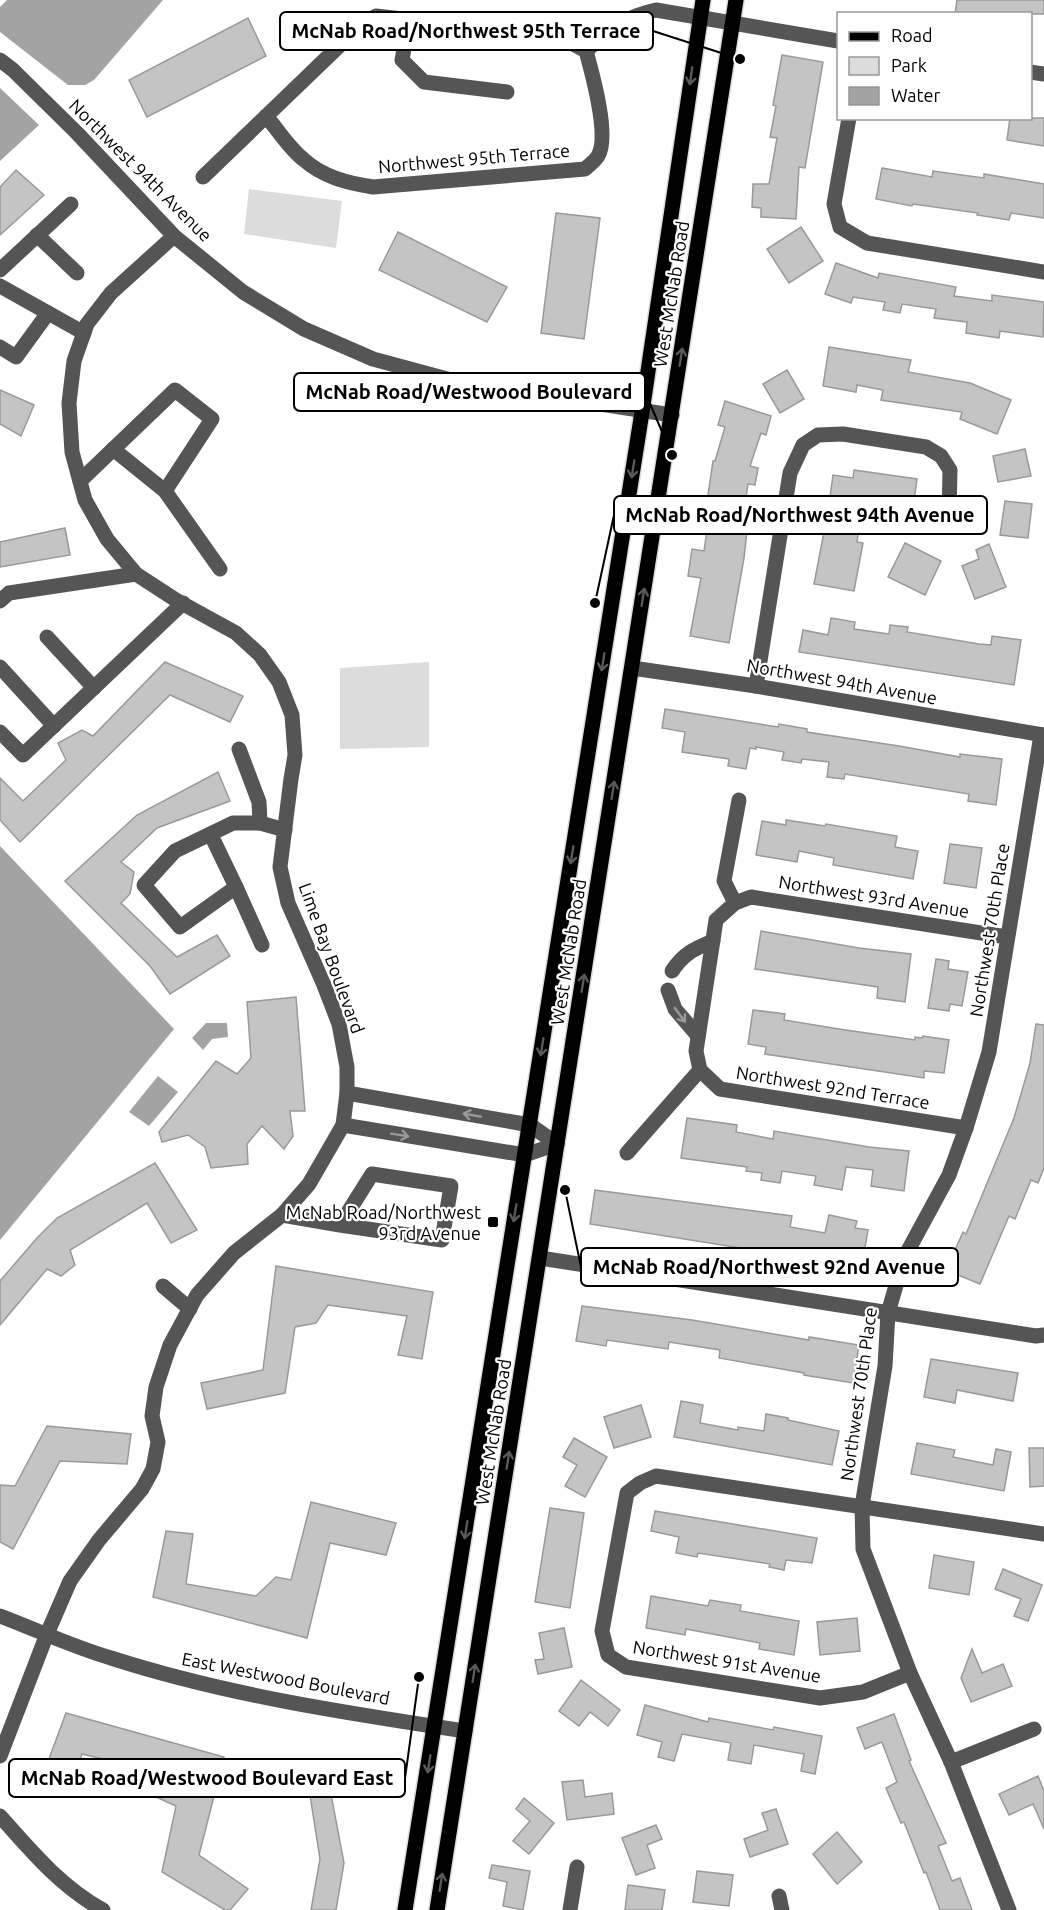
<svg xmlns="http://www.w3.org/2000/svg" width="1044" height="1910" font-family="Ubuntu,sans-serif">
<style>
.green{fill:#dcdcdc}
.water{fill:#a3a3a3}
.building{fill:#c4c4c4;stroke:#999;stroke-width:1.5}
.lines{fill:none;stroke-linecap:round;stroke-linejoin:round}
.major-casing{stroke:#dbdbdb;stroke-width:18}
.minor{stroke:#555;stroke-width:15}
.major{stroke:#000;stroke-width:15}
.oneway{stroke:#595959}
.oneway2{stroke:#999}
.poi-dot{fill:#000;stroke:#fff;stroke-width:2}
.labels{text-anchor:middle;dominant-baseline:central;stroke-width:4.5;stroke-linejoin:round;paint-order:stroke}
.street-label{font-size:18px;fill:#000;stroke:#fff}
.poi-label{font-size:18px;fill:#000;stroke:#fff;text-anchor:end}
.leader{fill:none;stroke:#000;stroke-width:2}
.callout-dot{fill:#000;stroke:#fff;stroke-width:2}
.callout{fill:#fff;stroke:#000;stroke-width:2}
.callout-label{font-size:20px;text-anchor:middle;font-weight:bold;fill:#000}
</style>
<rect width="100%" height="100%" fill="#fff"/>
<!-- green -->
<g class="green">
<polygon points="249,189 342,201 336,248 244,234"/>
<polygon points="429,662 429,747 340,749 340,668"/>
</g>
<!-- water -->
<g class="water">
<polygon points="7,0 163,0 94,80 85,85 68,85 0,32 0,7"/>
<polygon points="0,88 39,125 0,161"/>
<polygon points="0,846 174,1029 0,1240"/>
<polygon points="206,1023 227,1023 228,1037 212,1039 203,1050 192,1038"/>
<polygon points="158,1076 178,1092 149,1126 129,1112"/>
</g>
<!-- building -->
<g class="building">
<polygon points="957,0 1044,0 1044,14 955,14"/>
<polygon points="248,18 266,56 147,117 129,80"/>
<polygon points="782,55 823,62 805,168 799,167 796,219 761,217 761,208 752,207 753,184 769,184 777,138 770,137 776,106 773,105"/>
<polygon points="1010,118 1044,118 1044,146 1007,140"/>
<polygon points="882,168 932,177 933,171 984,178 984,174 1044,184 1044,218 1011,213 1009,220 977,215 978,213 913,204 912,206 876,199"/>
<polygon points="16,170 44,195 0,235 0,187"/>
<polygon points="556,213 600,218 584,339 541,333"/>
<polygon points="801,227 823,261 789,283 767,249"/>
<polygon points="398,232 507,287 487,322 379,270"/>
<polygon points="836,263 878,278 879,273 956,287 954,296 992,301 992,295 1044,302 1043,337 1000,331 999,338 966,333 967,322 934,318 936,309 902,304 900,313 883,310 885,302 853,297 851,303 825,294"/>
<polygon points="829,347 911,360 908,372 970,383 1011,400 997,434 960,419 962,412 881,400 883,390 857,385 856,392 823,386"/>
<polygon points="787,370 804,399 780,413 763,384"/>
<polygon points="0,390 34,405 21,436 0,424"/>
<polygon points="725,401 771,416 766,435 761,433 750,466 758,468 755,485 748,484 744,512 749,513 744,558 729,643 690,636 701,578 688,576 692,549 704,551 712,496 708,495 713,461 715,461 725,427 718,425"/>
<polygon points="1025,449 1031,476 998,482 993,456"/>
<polygon points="854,470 917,479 912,516 829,504 833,475 853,478"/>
<polygon points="1005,501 1032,504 1028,538 1000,535"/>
<polygon points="829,506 860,521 857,542 863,543 854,591 814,584"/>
<polygon points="65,528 70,555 0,567 0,542"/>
<polygon points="905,543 941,561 925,595 888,577"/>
<polygon points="989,544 1006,587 975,599 962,566 979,559 976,550"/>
<polygon points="831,618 855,622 854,629 889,634 890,625 908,627 907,632 979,644 991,645 992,636 1021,640 1014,685 799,652 803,630 828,635"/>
<polygon points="165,662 243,696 230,722 170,695 20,842 0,820 0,778 23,801 66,760 58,743 82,730 93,736"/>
<polygon points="665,709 778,727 779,724 807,729 807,732 899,746 960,757 960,754 1002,759 996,805 968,801 969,794 845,774 844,779 827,777 829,762 802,759 801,763 782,760 784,752 756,747 756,749 750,748 746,769 728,766 729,759 682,752 685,732 662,728"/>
<polygon points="218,772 230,801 157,828 121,862 134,872 130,894 121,903 177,957 217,935 230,956 170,994 150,966 65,881 137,815"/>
<polygon points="786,820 825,826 826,824 897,836 895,847 918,851 913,879 833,865 834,858 799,851 797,862 756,855 762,821 786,825"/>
<polygon points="950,844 982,848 976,888 944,883"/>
<polygon points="761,931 859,948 911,954 905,1002 877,998 878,987 755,969"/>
<polygon points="936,959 949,961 948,969 968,972 962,1006 950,1004 949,1011 928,1008"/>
<polygon points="296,997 305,1111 290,1111 293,1136 284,1149 262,1126 247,1144 248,1164 211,1168 205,1147 188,1135 162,1142 159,1132 216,1061 237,1074 251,1058 247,1002"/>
<polygon points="753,1010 785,1014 784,1020 839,1029 915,1040 915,1037 922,1038 923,1036 949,1040 944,1073 924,1071 924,1078 765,1054 766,1047 748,1044"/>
<polygon points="1036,1024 1044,1025 1044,1168 1038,1183 1031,1180 1015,1219 1009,1216 980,1284 946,1270 963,1232 966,1234 1014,1118 1030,1063"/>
<polygon points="687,1118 737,1125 736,1132 773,1139 774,1131 869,1147 909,1151 904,1191 871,1186 873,1170 846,1167 842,1190 814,1185 816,1176 782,1171 780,1183 761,1180 762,1173 746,1171 747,1167 681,1158"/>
<polygon points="155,1163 197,1230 171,1243 147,1203 70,1250 75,1265 61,1276 47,1269 0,1325 0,1281 37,1238 57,1218"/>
<polygon points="595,1190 792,1216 790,1227 825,1233 829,1215 857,1221 855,1228 868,1230 862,1266 803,1256 803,1258 590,1224"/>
<polygon points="276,1266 433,1292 422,1359 398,1355 407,1316 328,1305 316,1323 295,1327 285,1393 207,1409 201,1383 263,1370"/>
<polygon points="582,1306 692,1320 809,1340 809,1337 859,1345 853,1383 804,1375 804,1373 719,1358 720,1350 669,1342 668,1349 607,1340 606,1346 576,1341"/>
<polygon points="931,1359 1018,1373 1013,1401 957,1390 955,1403 924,1397"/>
<polygon points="681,1401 703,1405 700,1423 738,1430 738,1427 764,1431 766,1414 788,1418 788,1420 839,1431 832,1465 674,1437"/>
<polygon points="641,1405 651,1437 614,1448 604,1417"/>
<polygon points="47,1426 131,1434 127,1464 60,1461 13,1549 0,1542 0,1485 15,1486"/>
<polygon points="574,1438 607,1457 585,1497 565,1486 577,1465 563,1457"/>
<polygon points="917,1443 955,1450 953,1457 993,1465 996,1449 1011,1452 1004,1491 911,1474"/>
<polygon points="1029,1448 1044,1448 1044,1486 1030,1487"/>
<polygon points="311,1502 396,1523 386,1555 330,1543 307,1638 153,1597 166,1531 193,1534 186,1584 256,1596 276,1577 291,1580"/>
<polygon points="550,1508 584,1513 570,1608 535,1602"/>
<polygon points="655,1511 817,1538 812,1563 786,1560 784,1570 769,1567 770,1564 698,1553 697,1557 676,1553 679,1537 651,1531"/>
<polygon points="934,1555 974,1562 969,1595 929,1588"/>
<polygon points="1003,1569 1042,1585 1028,1621 1014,1616 1021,1599 995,1589"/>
<polygon points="651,1596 708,1606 710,1600 741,1605 740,1611 799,1621 794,1655 759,1649 760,1643 686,1629 685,1635 646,1628"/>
<polygon points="857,1618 860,1651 820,1655 817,1622"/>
<polygon points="564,1628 572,1667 538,1674 535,1660 544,1659 539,1633"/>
<polygon points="972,1649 982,1673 1003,1664 1012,1686 971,1702 961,1678"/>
<polygon points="581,1680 620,1710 608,1726 590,1712 579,1726 559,1711"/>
<polygon points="645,1705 708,1722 709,1718 773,1730 774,1727 822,1736 815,1774 801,1771 804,1754 754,1745 751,1764 728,1760 731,1743 682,1734 674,1761 658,1757 662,1742 637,1735"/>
<polygon points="66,1713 224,1757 199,1855 248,1889 230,1910 225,1910 162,1872 176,1806 156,1797 160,1773 82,1754 69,1790 40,1783"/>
<polygon points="894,1714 911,1760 909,1761 946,1843 938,1846 952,1881 960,1878 972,1910 940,1910 926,1872 924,1873 904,1822 901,1823 886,1788 897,1782 882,1742 865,1749 857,1728"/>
<polygon points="327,1773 344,1863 336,1910 311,1910 320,1859 307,1776"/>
<polygon points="1038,1776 1044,1791 1044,1829 1033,1804 1009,1815 999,1794"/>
<polygon points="583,1780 585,1797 612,1793 614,1814 567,1820 562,1782"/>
<polygon points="524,1798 554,1823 529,1854 513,1841 530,1821 516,1809"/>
<polygon points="776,1809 788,1844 750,1857 744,1839 768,1830 762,1813"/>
<polygon points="656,1825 662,1839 647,1845 655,1868 636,1875 622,1838"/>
<polygon points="837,1832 862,1862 837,1884 813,1854"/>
<polygon points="492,1865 530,1871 523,1910 503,1906 507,1882 489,1878"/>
<polygon points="697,1871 733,1875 729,1906 693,1902"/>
<polygon points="628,1885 665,1890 662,1910 625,1910"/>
</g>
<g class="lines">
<defs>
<g id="major">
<polyline points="405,1910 642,412 703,0"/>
<polyline points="437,1910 736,0"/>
</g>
</defs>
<!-- major casing -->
<use href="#major" class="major-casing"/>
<!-- minor -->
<g class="minor">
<polyline points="409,21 402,60 424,82 507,92"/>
<path d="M586,51C610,30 623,17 656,10L838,41"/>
<polyline points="0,60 13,70 77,133 174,236 243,292 304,329 373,359 462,383 672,415"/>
<polyline points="1030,72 1044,74"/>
<polyline points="849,118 834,204 840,227 867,243 1044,272"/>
<path d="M203,177L363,23L376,16L560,37L586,51C592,73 610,136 598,156C595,161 589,165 585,169L373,187C347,183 323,177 303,159C289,148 278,130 266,116"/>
<polyline points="37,235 77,273"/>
<polyline points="0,270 71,204"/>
<polyline points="0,286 84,333"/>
<polyline points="0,347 16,357 48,313"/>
<polyline points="113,449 165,491"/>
<polyline points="80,481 175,390 212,419 165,491 220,569"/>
<polyline points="0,601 9,593 136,574"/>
<polyline points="47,637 94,688"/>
<polyline points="0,667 54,726"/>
<polyline points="632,668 756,686 1044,735"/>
<polyline points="756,686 790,473 803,445 818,435 843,434 926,447 941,456 950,470 949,516"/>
<polyline points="0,732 23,755 183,603"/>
<polyline points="239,749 259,802 260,823 285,830"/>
<polyline points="260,823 233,823 175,851 144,885 180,927 236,887 262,945"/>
<polyline points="211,835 236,887"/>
<polyline points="735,903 724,881 739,800"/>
<path d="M672,971C684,953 694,949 713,941"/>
<polyline points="668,990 675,1009 698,1036"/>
<polyline points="700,1070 696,1051 716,920 735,903 751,897 1007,937"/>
<polyline points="700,1070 720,1089 966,1128"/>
<polyline points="347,1093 530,1125 557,1144"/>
<polyline points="343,1125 525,1155 557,1144"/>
<polyline points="627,1153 700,1070"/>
<polyline points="282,1215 340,1225 442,1240 451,1186 372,1174 340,1225"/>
<polyline points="540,1258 1036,1336 1044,1335"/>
<polyline points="163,1286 190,1309"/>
<path d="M0,1616C37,1630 73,1647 111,1658C226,1695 346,1713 465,1731"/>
<polyline points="910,1673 863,1692 820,1698 626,1667 608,1655 602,1631 627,1493 640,1483 656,1476 1044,1534"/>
<polyline points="0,1756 47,1634 70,1581 99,1540 142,1489 153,1469 158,1442 152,1416 156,1387 170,1345 197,1295 234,1253 282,1215 309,1184 343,1125 347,1093 347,1067 339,1024 324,985 288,903 280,867 291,779 295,755 292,715 279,682 260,655 236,633 176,600 136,574 107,539 85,500 72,452 69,403 74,361 87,324 111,293 174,236"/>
<polyline points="951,1762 1034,1729"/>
<path d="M0,1816C31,1851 61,1887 103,1910"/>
<polyline points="779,1896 782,1910"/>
<polyline points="570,1910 577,1867"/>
<polyline points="1009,1910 951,1762 910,1673 863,1549 862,1506 885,1366 888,1313 904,1258 949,1175 966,1128 989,1052 1041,735"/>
</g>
<!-- major -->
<use href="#major" class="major"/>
</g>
<!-- one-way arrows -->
<defs><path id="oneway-shaft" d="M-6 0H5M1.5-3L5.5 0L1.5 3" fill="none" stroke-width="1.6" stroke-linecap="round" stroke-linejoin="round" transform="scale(1.5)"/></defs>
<g class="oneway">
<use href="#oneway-shaft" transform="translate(691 76) rotate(98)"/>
<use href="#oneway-shaft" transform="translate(681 357) rotate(-81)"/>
<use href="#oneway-shaft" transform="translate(633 469) rotate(99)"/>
<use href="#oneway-shaft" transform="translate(643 597) rotate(-81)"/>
<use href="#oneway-shaft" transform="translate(603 662) rotate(99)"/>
<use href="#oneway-shaft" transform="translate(613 790) rotate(-81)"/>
<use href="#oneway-shaft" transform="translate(572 855) rotate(99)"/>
<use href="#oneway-shaft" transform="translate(583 983) rotate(-81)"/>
<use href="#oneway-shaft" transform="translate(542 1047) rotate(99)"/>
<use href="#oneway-shaft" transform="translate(515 1213) rotate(99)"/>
<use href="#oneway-shaft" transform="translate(508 1460) rotate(-81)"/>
<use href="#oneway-shaft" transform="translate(466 1530) rotate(99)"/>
<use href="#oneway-shaft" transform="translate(474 1673) rotate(-81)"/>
<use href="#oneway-shaft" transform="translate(429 1764) rotate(99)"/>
<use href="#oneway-shaft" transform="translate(441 1882) rotate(-81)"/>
</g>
<g class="oneway2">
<use href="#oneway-shaft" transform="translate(680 1015) rotate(54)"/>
<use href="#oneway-shaft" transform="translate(472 1115) rotate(-170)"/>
<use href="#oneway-shaft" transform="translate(400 1135) rotate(9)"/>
</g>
<!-- markers -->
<rect class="poi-dot" x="487" y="1216" width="12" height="12" rx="3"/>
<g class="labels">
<!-- street labels -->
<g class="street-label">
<text transform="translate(474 158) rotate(-5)">Northwest 95th Terrace</text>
<text transform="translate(141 170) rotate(45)">Northwest 94th Avenue</text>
<text transform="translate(671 294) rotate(-81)">West McNab Road</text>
<text transform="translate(842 681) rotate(10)">Northwest 94th Avenue</text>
<text transform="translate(874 896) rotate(9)">Northwest 93rd Avenue</text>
<text transform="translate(989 930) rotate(-81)">Northwest 70th Place</text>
<text transform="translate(568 952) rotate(-81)">West McNab Road</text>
<text transform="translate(332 958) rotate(70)">Lime Bay Boulevard</text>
<text transform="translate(833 1087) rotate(9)">Northwest 92nd Terrace</text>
<text transform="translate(858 1394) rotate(-82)">Northwest 70th Place</text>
<text transform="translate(493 1432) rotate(-81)">West McNab Road</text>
<text transform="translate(727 1661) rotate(9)">Northwest 91st Avenue</text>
<text transform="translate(286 1678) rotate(11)">East Westwood Boulevard</text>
</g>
<!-- poi labels -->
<g class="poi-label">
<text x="481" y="1212">McNab Road/Northwest<tspan x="481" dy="21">93rd Avenue</tspan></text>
</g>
</g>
<!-- callouts -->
<path class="leader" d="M740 59L653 31M672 455L645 392M595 603L614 515M565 1190L581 1267M419 1677L405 1778"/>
<g class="callout-dot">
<circle cx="740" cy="59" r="6"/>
<circle cx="672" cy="455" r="6"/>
<circle cx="595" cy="603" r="6"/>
<circle cx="565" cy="1190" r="6"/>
<circle cx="419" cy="1677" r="6"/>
</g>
<g class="callout">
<rect x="280" y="12" width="373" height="38" rx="6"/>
<rect x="294" y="373" width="351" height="38" rx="6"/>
<rect x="614" y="496" width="373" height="38" rx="6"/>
<rect x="581" y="1248" width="377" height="38" rx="6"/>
<rect x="9" y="1759" width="396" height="38" rx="6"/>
</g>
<g class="callout-label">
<text x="466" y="38">McNab Road/Northwest 95th Terrace</text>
<text x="469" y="399">McNab Road/Westwood Boulevard</text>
<text x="800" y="522">McNab Road/Northwest 94th Avenue</text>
<text x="769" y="1274">McNab Road/Northwest 92nd Avenue</text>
<text x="207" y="1785">McNab Road/Westwood Boulevard East</text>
</g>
<!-- legend -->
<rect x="837" y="12" width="195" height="108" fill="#ffffff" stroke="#999999" stroke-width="1.5"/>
<rect x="849" y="32" width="30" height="9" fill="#000000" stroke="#999999" stroke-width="1.5"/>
<text x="891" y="42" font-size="18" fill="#000000">Road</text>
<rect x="849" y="57" width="30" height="18" fill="#dcdcdc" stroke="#999999" stroke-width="1.5"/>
<text x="891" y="72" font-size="18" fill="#000000">Park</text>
<rect x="849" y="87" width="30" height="18" fill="#a3a3a3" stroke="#999999" stroke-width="1.5"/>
<text x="891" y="102" font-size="18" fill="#000000">Water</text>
</svg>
